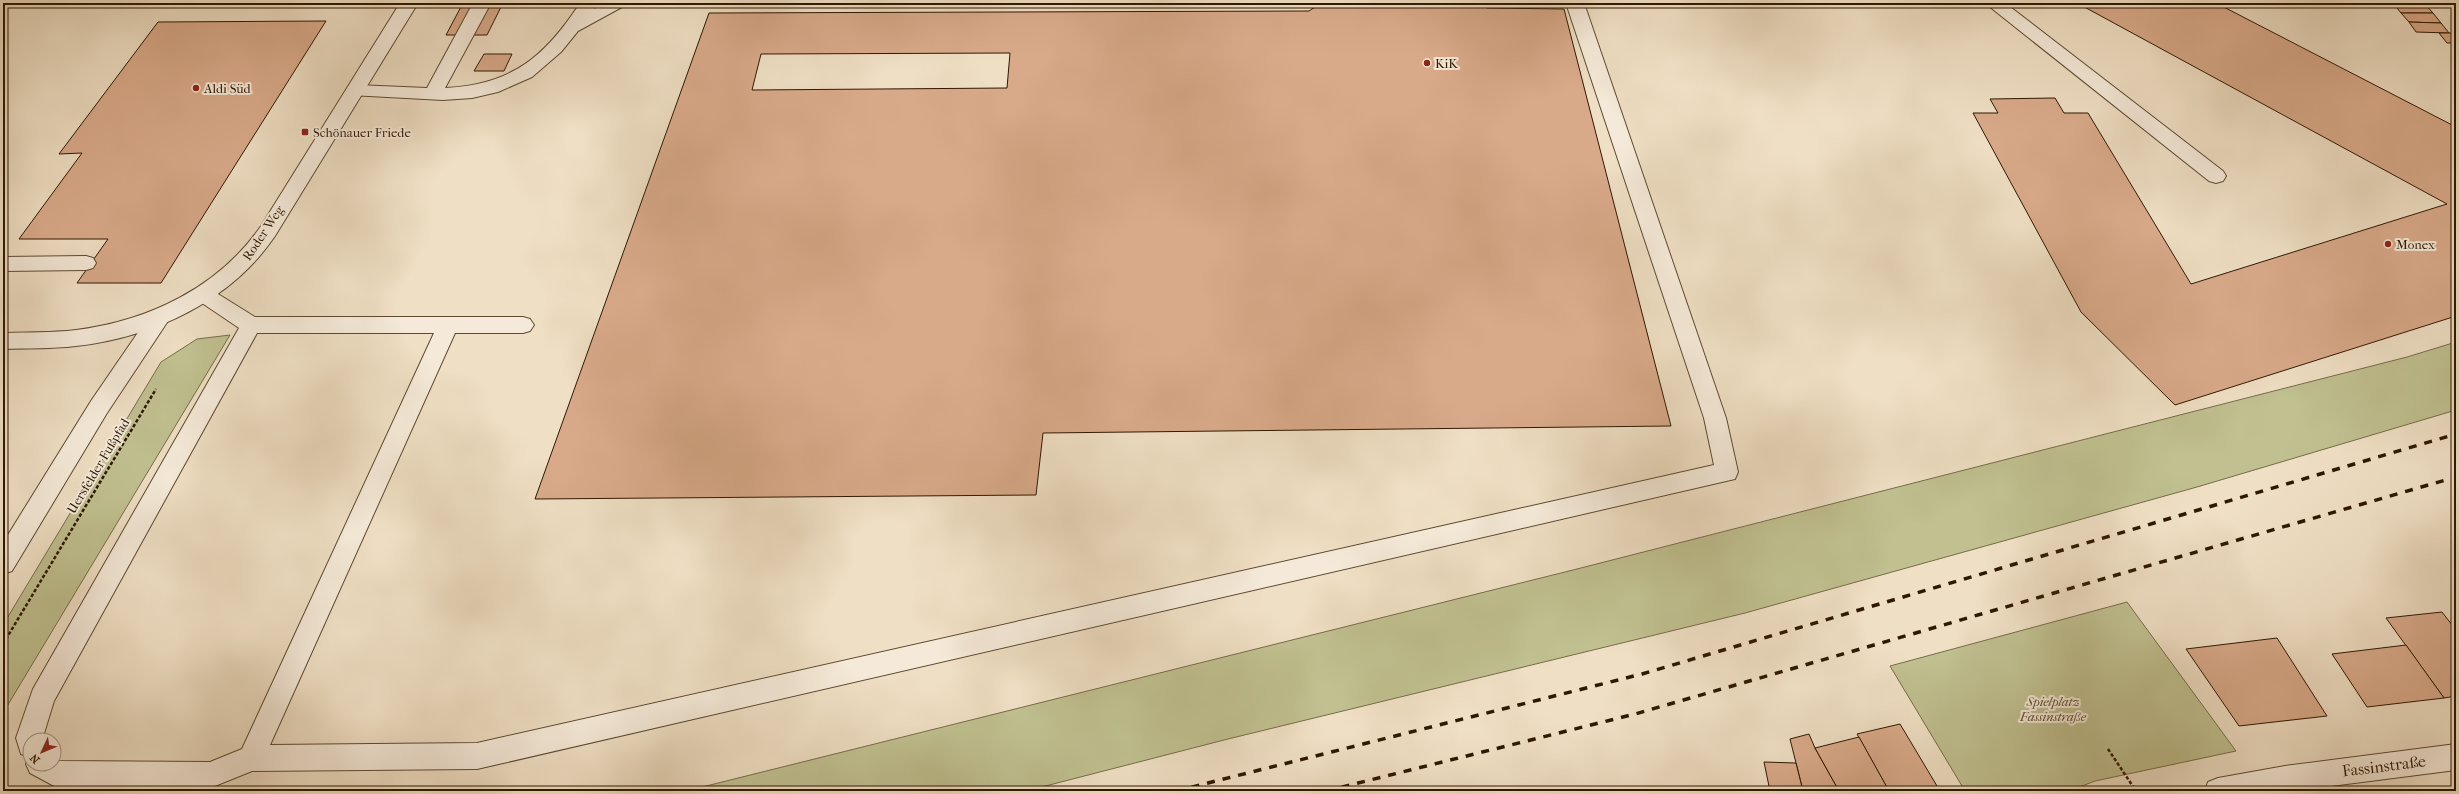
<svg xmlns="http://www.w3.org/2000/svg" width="2459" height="794" font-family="'IM FELL French Canon',serif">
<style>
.green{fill:#c0c090;stroke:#776c48}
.building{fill:#d9aa8a;stroke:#2e1800;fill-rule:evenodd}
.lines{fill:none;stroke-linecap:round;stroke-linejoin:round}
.lane-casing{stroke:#5e4a31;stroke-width:2}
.street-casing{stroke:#5e4a31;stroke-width:2}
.path{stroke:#2e1800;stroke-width:2.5;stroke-dasharray:3.5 2;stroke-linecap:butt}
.lane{fill:#f5ead9;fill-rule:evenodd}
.street{fill:#f5ead9;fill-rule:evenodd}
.rail{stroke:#2e1800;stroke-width:3.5;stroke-dasharray:8 8;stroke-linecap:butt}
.poi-dot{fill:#8f2418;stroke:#f5ead9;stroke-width:1.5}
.labels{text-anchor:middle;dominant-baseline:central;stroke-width:4;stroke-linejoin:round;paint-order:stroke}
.poi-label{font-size:13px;fill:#2e1800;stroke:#f5ead9;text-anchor:start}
.street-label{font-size:13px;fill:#2e1800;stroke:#f5ead9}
.park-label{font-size:13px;font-style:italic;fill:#5a4a2b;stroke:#f5ead9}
.near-street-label{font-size:16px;fill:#2e1800;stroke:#f5ead9}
</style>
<rect width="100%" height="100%" fill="#efdfc4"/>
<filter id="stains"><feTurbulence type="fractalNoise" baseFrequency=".005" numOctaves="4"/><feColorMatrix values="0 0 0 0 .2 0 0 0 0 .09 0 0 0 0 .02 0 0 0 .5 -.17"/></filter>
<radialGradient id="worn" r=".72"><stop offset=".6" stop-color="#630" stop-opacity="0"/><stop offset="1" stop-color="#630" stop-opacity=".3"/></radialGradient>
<!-- green -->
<g class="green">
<polygon points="230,335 3,713 3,625 161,362 197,339"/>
<polygon points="2456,342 2456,410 2197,487 1745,613 1228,739 1026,791 686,791 1573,570 2407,357"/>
<polygon points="2127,602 2236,751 2095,781 2069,791 1965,791 1890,666"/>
</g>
<!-- building -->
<g class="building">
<polygon points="463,3 503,3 487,35 446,35"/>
<path d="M1321,3H1478L1487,8L1564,9L1671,426L1043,433L1036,495L535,499L709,13L1309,11ZM1010,53L1007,88L752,90L761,54Z"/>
<polygon points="2077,3 2216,3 2456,127 2456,316 2175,405 2081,312 1973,113 1998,113 1990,99 2055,98 2064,113 2088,113 2191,284 2447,204"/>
<polygon points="2393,3 2425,4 2433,13 2401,13"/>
<polygon points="2401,13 2433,13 2441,23 2409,22"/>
<polygon points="326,21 161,283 77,283 108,239 19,239 82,153 59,154 158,22"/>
<polygon points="2409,22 2441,23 2449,33 2416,32"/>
<polygon points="2439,33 2456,33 2456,43 2447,43"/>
<polygon points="484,54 512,54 504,71 474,71"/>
<polygon points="2442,612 2456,630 2456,696 2444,698 2386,618"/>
<polygon points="2277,638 2327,716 2239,726 2186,649"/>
<polygon points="2406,645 2444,698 2367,707 2332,654"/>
<polygon points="1900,724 1940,791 1889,791 1857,734"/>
<polygon points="1809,734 1815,748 1839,791 1803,791 1790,739"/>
<polygon points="1859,737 1889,791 1839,791 1815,748"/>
<polygon points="1764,762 1796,763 1803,791 1770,791"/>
</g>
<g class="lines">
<defs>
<g id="lane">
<path d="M473,3H491L445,88C511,85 545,57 580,3H598L594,9L604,3H625L622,7L578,31L561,52L532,77L498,92L472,98L443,100L350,95L347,91L350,87L356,85L427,88Z"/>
<path d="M1566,3H1584L1726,418L1738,472L1735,479L477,769L252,771L210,788L56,787L30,773L26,764L29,757L21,754L16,738L33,689L239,328L196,299L193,294L196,289L203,286L210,289L255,317H523L530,319L534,325L530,331L523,333H455L270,745L477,743L1714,465L1704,418ZM257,333H434L242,749L210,762L59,761L54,758V764H30V740H42L54,701Z"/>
<polygon points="1985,3 2005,3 2223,171 2226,176 2223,181 2216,183 2209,181"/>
<polygon points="86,256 93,258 96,263 93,268 86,270 3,271 3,257"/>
<polygon points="159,310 166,312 170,318 166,324 107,413 12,571 3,574 3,543 91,401 152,312"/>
</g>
<g id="street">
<path d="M400,3H418L275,236C231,301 154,337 76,346C52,349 27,348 3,349V333C27,332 52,333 76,330C149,321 219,287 261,226Z"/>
<polygon points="2456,744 2456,770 2292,791 2205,791 2208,782 2218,778 2285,766"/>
</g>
</defs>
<!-- lane casing -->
<use href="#lane" class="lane-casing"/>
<!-- street casing -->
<use href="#street" class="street-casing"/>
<!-- path -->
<g class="path">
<polyline points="3,644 156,389"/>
<polyline points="2108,749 2136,791"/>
</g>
<!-- lane -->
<use href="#lane" class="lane"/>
<!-- street -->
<use href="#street" class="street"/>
<!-- rail -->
<g class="rail">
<polyline points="1176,791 1642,674 2456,434"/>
<polyline points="1326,791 1635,714 2456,477"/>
</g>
</g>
<!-- markers -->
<g class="poi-dot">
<circle cx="1427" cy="63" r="4"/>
<circle cx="196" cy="88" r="4"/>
<rect x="301" y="128" width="8" height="8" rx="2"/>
<circle cx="2388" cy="244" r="4"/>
</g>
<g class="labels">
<!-- poi labels -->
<g class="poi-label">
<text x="1435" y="63">KiK</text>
<text x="204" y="88">Aldi Süd</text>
<text x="313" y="132">Schönauer Friede</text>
<text x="2396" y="244">Monex</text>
</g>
<!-- street labels -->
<g class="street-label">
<text transform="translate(263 233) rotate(-56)">Roder Weg</text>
<text transform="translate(98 466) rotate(-59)">Uersfelder Fußpfad</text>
</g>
<!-- park labels -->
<g class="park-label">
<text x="2053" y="701">Spielplatz<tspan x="2053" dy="15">Fassinstraße</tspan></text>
</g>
<!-- near-street labels -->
<g class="near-street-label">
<text transform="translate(2384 766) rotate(-7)">Fassinstraße</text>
</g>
</g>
<!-- margin -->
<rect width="2459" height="794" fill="none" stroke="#efdfc4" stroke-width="16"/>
<rect x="4" y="4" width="2451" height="786" fill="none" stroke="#2e1800" stroke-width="2"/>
<rect x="8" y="8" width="2443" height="778" fill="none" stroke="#2e1800"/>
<!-- north arrow -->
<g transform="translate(42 752) rotate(226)"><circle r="19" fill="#f5ead9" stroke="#a59682"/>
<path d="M0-3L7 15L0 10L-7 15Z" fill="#8f2418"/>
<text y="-6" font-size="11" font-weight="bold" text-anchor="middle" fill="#2e1800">N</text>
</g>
<rect width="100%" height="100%" filter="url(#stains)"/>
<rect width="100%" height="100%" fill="url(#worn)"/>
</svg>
